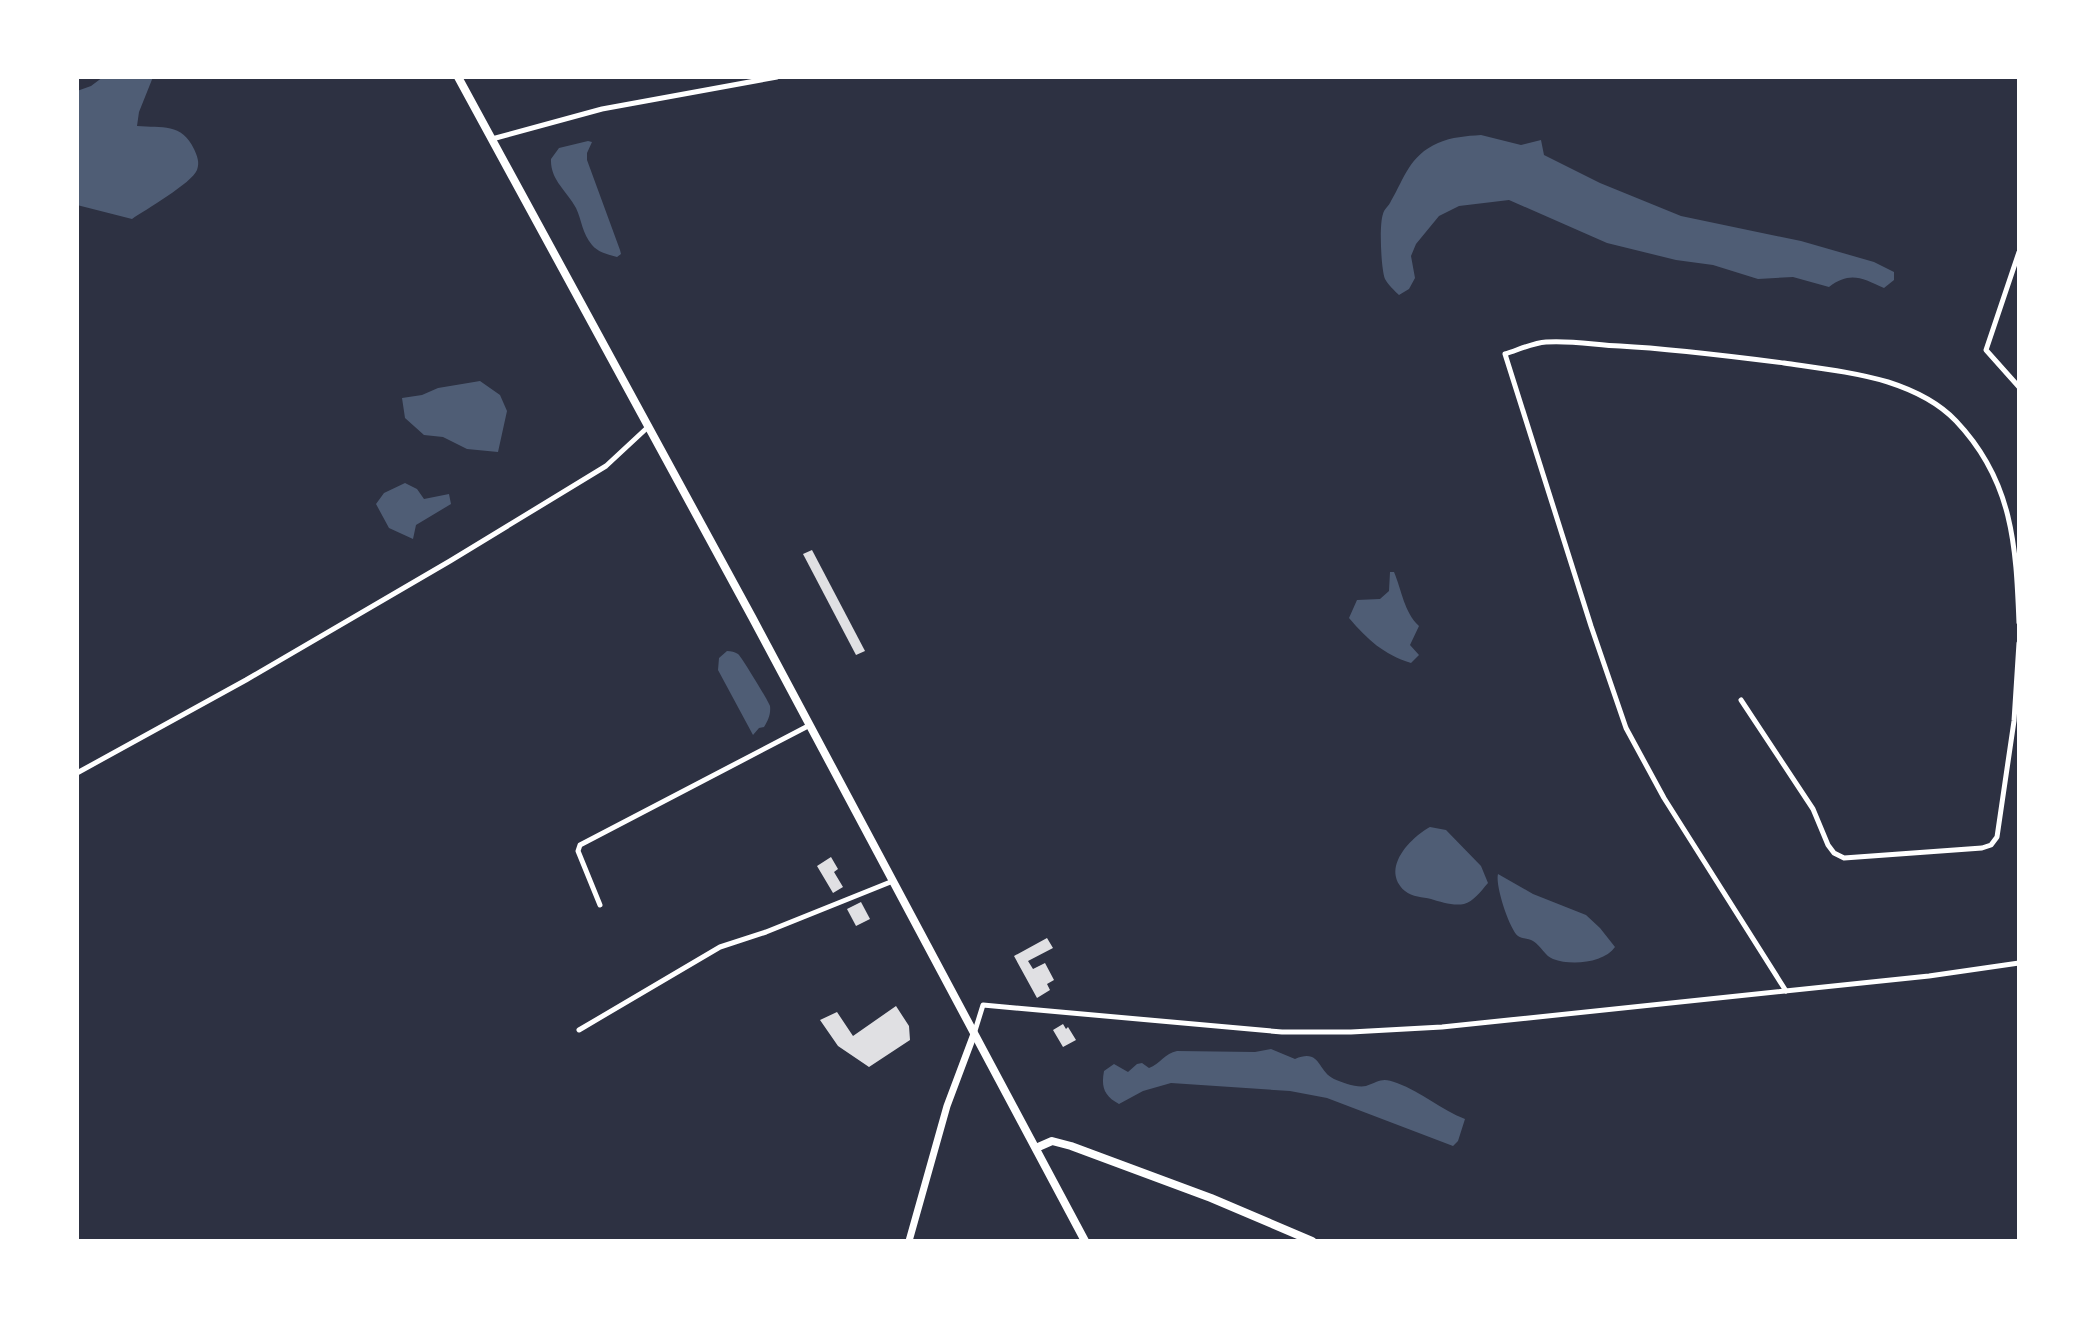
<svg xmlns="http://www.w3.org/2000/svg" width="2096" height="1318" font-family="'Source Sans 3',sans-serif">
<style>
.water{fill:#4f5d75}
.building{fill:#e0e0e3}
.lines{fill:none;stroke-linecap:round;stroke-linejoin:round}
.minor{stroke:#fff;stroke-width:5}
.secondary{stroke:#fff;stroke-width:7}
.primary{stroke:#fff;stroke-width:8}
</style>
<rect width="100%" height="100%" fill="#2d3142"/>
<!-- water -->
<g class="water">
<path d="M103,77H153L139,112L137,126C162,128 182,123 194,149C197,156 200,162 197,170C192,183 145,210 132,219L77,205V91L91,86Z"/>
<path d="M1481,135L1521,145L1541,140L1544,155L1600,183L1681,216L1801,241L1874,262L1894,272V280L1884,288C1862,278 1850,271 1829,287L1793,277L1758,279L1713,265L1676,260L1607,243L1509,200L1459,206L1439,216L1416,244L1411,256L1415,278L1409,289L1399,295C1394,290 1389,286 1385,279C1381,269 1379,225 1383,214C1384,209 1389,206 1391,201C1405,177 1409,156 1438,143C1452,137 1466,136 1481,135Z"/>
<path d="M588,141L592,142L587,153V160L620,250L621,254L617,257C607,254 599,253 592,245C582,233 582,221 576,208C567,191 550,180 551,159L559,148Z"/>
<polygon points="480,381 500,395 507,411 498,452 467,449 443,437 424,435 405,418 402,398 422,395 438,388"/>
<polygon points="405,483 417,489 424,499 449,494 451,504 416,525 413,539 389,528 376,504 384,493"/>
<path d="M1390,572H1394C1402,591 1404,612 1419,626L1410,645L1419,655L1411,663C1383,654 1368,640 1349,618L1357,600L1380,599L1389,591Z"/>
<path d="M727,651C731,651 735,652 738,654C741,656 769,702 770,706C771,714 768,721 764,727L759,728L753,735L718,670L719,658Z"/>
<path d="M1430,827L1446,830L1481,866L1488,883C1481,891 1473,902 1464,904C1453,906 1441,902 1431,899C1423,897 1412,897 1405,891C1380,869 1410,838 1430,827Z"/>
<path d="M1498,874L1533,894L1586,915L1600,928L1615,947C1604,963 1571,966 1553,959C1545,956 1541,946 1533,941C1529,938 1522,939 1518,936C1509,928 1495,885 1498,874Z"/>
<path d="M1271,1049L1295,1059C1321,1048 1317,1071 1334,1079C1343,1083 1357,1088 1366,1086C1380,1081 1382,1077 1397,1083C1422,1092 1441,1110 1465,1119L1458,1141L1453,1146L1327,1098L1290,1091L1171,1083L1143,1091L1119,1104C1104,1096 1101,1087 1104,1071L1114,1064L1128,1072L1137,1064L1142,1063L1149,1068C1160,1064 1165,1053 1177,1051L1255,1052Z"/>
</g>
<!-- building -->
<g class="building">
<polygon points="812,550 865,651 856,655 803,554"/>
<polygon points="831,857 838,869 834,872 843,887 833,893 817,866"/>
<polygon points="861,902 870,919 856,926 847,909"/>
<polygon points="1047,938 1053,948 1028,961 1033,969 1045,963 1054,980 1047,984 1050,990 1037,998 1014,956"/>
<polygon points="896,1006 909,1026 910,1040 869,1067 838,1046 820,1020 837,1012 853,1036"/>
<polygon points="1063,1024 1066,1029 1068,1027 1076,1040 1063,1047 1053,1030"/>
</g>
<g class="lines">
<!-- minor -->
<g class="minor">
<polyline points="492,139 602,109 777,77"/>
<polyline points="2019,252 1986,350 2019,387"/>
<polyline points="1741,700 1813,809 1828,845 1834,853 1844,858 1982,848 1991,845 1997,837 2014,721 2019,643"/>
<polyline points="77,773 246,680 450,561 606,466 648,427"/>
<polyline points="600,905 578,851 580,845 810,725"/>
<path d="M1786,991L1664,798L1626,728L1591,626L1505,354C1518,350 1532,343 1546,342C1570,340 1596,345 1620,346C1675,349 1729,356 1784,363C1818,368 1854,372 1888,382C1913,390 1938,402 1956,421C2013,481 2016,546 2019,623"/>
<polyline points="579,1030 720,947 766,932 893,881"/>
<polyline points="974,1034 983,1005 1282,1032 1351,1032 1442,1027 1929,976 2019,963"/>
</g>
<!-- secondary -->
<polyline class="secondary" points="909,1241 947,1106 974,1034"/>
<!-- primary -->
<g class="primary">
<polyline points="458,77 752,617 1085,1241"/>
<polyline points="1036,1148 1052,1141 1071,1146 1211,1198 1312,1241"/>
</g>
</g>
<!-- border -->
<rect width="2096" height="1318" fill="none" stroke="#ffffff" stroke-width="158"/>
</svg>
